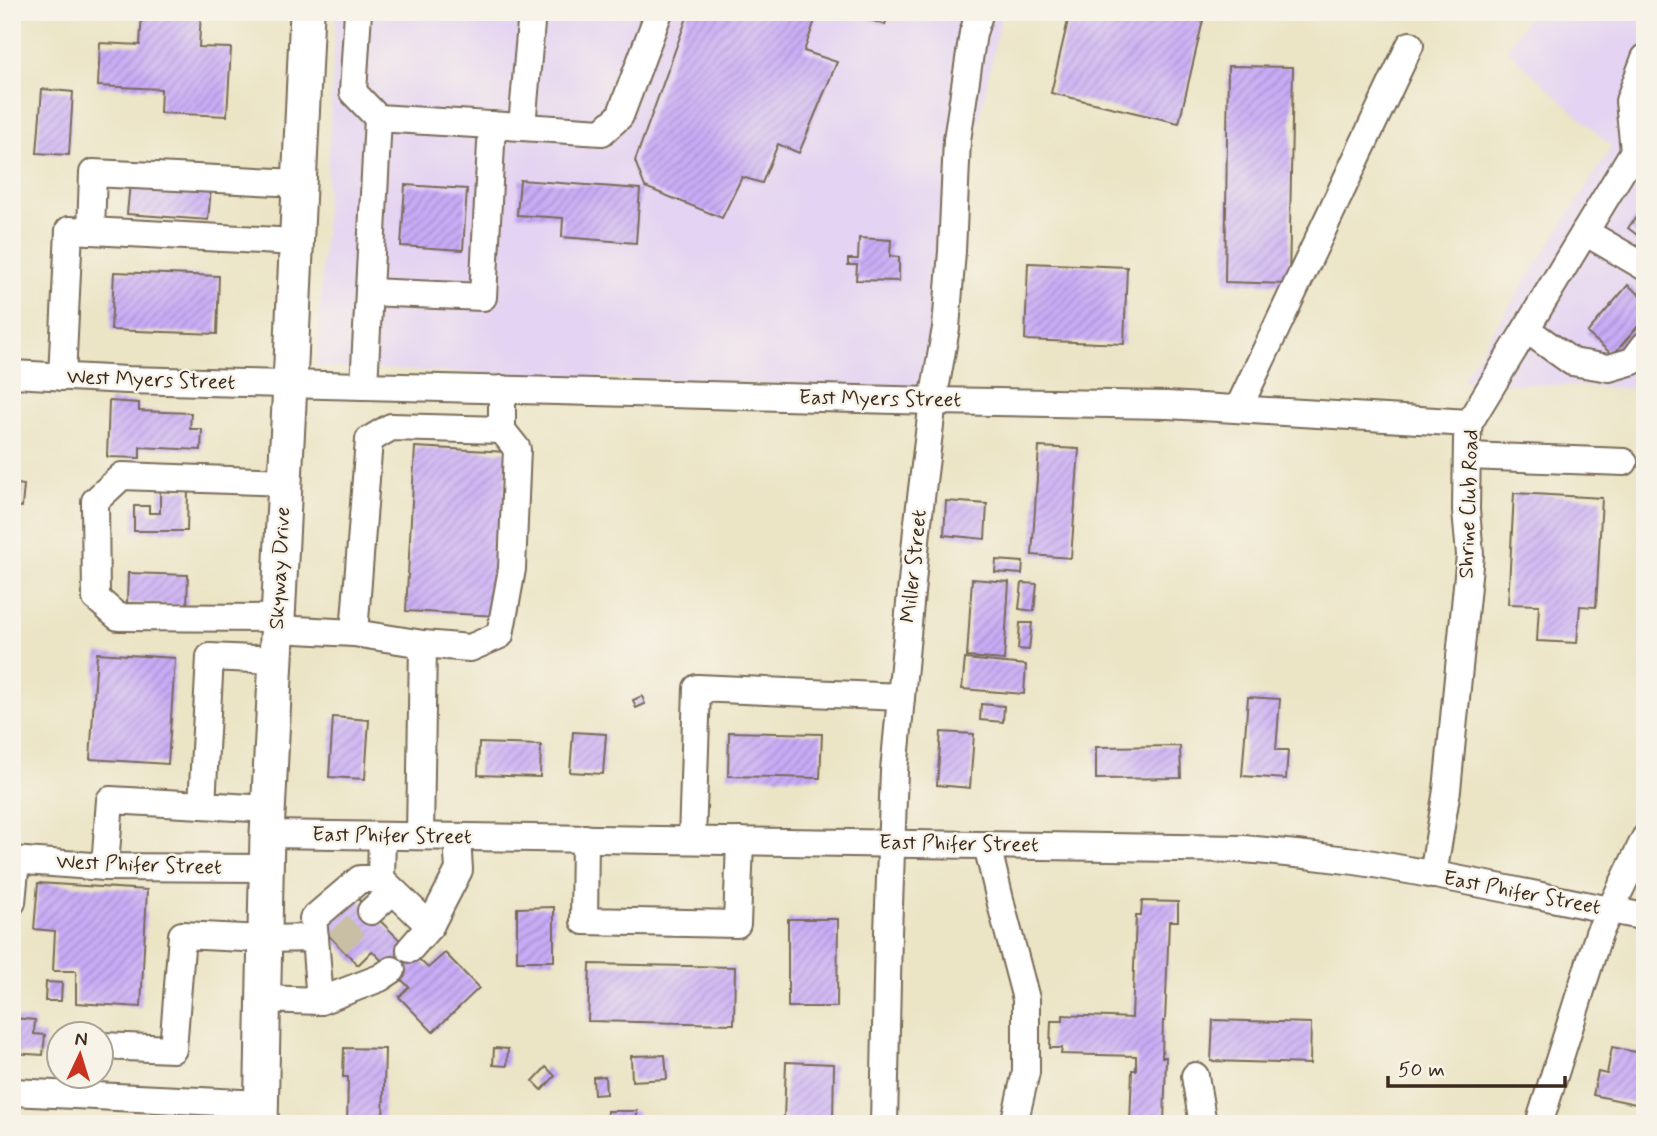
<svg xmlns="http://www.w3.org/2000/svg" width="1657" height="1136" font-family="Mynerve,sans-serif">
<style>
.built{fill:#e4d3f2}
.building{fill:url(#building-hatch)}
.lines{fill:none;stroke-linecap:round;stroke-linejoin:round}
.minor-tunnel{stroke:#c8bfa4;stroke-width:26;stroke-dasharray:26 13;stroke-linecap:butt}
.minor-casing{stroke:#796b58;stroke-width:30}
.major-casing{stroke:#796b58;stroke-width:37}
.minor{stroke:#fff;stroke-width:26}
.major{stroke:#fff;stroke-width:33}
.labels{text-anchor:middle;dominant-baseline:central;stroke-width:5;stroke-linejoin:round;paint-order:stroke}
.street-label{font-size:21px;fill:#3b2a1e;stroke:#f7f3e8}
</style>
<defs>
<pattern id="building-hatch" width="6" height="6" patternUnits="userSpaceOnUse" patternTransform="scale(1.75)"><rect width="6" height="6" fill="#c9acf7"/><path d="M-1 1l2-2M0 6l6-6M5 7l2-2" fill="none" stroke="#a48cc7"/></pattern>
</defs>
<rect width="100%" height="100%" fill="#f7f3e8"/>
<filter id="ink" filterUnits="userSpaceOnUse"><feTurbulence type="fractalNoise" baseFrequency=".0143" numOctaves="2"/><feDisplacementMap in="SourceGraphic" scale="14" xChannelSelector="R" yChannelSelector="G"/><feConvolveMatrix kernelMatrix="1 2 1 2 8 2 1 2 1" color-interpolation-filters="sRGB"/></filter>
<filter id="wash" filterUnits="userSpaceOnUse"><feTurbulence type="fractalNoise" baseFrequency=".00686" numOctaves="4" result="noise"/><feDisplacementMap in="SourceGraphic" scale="28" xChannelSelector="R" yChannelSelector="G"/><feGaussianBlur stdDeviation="1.57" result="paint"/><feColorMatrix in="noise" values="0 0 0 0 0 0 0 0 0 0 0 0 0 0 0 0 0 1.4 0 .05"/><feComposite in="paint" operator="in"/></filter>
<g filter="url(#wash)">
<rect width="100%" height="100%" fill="#ebe4c5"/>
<!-- built -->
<g class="built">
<polygon points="336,12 1002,12 922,389 317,367"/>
<polygon points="1532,12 1645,12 1645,389 1461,381 1612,147 1506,49"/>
</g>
<g id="blocks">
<!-- building -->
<g class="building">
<polygon points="142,12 201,12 199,47 231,48 227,116 160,113 161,89 98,86 100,43 140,45"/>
<polygon points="689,12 818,12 804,51 837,62 799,153 778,144 762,183 742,177 722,218 645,187 635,161"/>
<polygon points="848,12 889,12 885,25"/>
<polygon points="1070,12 1205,12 1179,123 1051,93"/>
<polygon points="1228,66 1293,67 1289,284 1225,282"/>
<polygon points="42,89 73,92 69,155 37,153"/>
<polygon points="520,180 640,189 636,243 562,237 563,218 517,215"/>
<polygon points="130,183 211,188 208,220 127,214"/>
<polygon points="405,185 467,189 463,250 401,246"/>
<polygon points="1645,205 1645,241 1628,228"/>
<polygon points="859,238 891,240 890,256 899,257 899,281 856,280 857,265 848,265 848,259 858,259"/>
<polygon points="1028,263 1127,267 1124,344 1025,340"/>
<polygon points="114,272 219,276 217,334 111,330"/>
<polygon points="1628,285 1645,299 1645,318 1613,355 1587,333"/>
<polygon points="109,401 139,403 139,411 191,413 190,429 202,429 201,450 140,447 140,458 107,457"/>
<polygon points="415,447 507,452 498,616 406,611"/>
<polygon points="1039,447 1079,449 1071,558 1032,555"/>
<polygon points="12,483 24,485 22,507 12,506"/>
<polygon points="160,490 188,490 187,531 134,531 134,506 149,506 149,513 160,513"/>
<polygon points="1514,493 1602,498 1596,607 1580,606 1577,643 1537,641 1539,605 1508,604"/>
<polygon points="946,501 987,504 985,539 944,535"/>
<polygon points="996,560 1023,562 1022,574 995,572"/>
<polygon points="128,573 188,575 187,606 127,603"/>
<polygon points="972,579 1009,582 1004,660 967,657"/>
<polygon points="1022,583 1037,584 1034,611 1019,609"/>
<polygon points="1020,623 1032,623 1029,650 1018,649"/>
<polygon points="97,653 175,658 168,764 90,759"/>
<polygon points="965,659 1026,665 1024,694 962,689"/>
<polygon points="642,696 645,704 636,708 633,700"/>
<polygon points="1248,697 1280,699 1276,750 1288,750 1286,779 1242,776"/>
<polygon points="981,704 1004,706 1003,722 980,720"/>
<polygon points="333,717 369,720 365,779 329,777"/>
<polygon points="573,732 606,734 603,774 570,772"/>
<polygon points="729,732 822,734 820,778 728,776"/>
<polygon points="941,732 974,734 970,788 937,785"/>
<polygon points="479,743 541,745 540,777 478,775"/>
<polygon points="1180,746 1181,778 1096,779 1096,747"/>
<polygon points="38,883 147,890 141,1007 76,1003 76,971 53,971 55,931 34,929"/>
<polygon points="355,896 428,968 445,953 479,988 433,1032 399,997 409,987 372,951 358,965 322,928"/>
<polygon points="1142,901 1178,902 1178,921 1169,921 1165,1021 1163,1021 1162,1057 1166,1057 1164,1124 1130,1124 1132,1070 1136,1070 1136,1056 1061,1054 1062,1048 1050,1048 1051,1021 1063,1021 1063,1015 1132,1018 1136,916 1141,916"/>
<polygon points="554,907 554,961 517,961 517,908"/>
<polygon points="788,919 838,919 837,1007 788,1007"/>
<polygon points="590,964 735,967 734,1024 588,1021"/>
<polygon points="46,982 62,983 61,1001 45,1001"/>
<polygon points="12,1018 35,1020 34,1034 45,1035 43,1055 12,1053"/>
<polygon points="1213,1020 1311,1023 1310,1064 1211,1061"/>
<polygon points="1612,1047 1645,1054 1645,1106 1593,1095 1598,1072 1607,1074"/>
<polygon points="344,1048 385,1049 383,1124 347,1124 348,1077 343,1077"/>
<polygon points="494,1048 508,1049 507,1066 493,1065"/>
<polygon points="665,1055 667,1079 632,1081 631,1056"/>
<polygon points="786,1062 834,1064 833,1121 784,1119"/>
<polygon points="546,1067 555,1076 542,1090 533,1081"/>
<polygon points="605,1076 606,1094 594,1095 593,1077"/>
<rect x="607" y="1111" width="30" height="13"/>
</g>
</g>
</g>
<g filter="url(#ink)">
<use href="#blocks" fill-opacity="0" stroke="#796b58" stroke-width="2"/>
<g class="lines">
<!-- minor-tunnel -->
<polyline class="minor-tunnel" points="337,943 371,911"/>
<defs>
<g id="minor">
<polyline points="358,12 353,92 378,118"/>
<polyline points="522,126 532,12"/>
<polyline points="1634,151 1629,101 1645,58"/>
<polyline points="1585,232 1645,267"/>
<polyline points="296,242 91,231 93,173 299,183"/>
<polyline points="369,292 483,297 492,125"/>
<polyline points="1526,329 1572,362 1609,368 1633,361 1645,345"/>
<polyline points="12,374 127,380 364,386 933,401 1168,405 1469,423"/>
<polyline points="62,377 69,230 91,231"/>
<polyline points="364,386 378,118 602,132 620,116 659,12"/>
<polyline points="1238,409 1410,45"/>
<polyline points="1467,456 1624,462"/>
<polyline points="278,618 118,617 96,598 95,501 122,476 285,482"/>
<polyline points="277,629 354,633 369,440 391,427 502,430 502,389"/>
<polyline points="354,633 423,644 420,836"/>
<polyline points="423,644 470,648 500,635 512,569 517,449 502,430"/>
<polyline points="268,809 202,805 210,657 276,660"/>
<path d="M267,834L1243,849C1281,852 1318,856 1355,861C1452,876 1548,898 1645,917"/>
<polyline points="382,836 381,879 430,926 459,870 457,837"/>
<polyline points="585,838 584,921 737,924 740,841"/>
<polyline points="692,840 697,688 901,697"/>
<polyline points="987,845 1002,908 1026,999 1026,1072 1014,1124"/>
<polyline points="12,860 105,867 266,868"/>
<polyline points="105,867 110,800 202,805"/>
<polyline points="1433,875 1447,790 1470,555 1466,510 1467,439 1469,423 1634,151 1645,137"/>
<polyline points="12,902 16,860"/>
<polyline points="371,911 393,891"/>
<polyline points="315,938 313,919 360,879 381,879"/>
<polyline points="410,949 430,926"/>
<polyline points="320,1001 380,978 392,970"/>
<polyline points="102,1046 173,1049 182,935 264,939 315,938 320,1001 263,999"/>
<polyline points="1195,1076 1203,1124"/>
<polyline points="12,1092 262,1104"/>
<polyline points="884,1124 888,933 894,771 917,530 933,401 946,328 952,251 957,140 973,33 980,12"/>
<polyline points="1539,1124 1599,933 1645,838"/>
</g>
<polyline id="major" points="261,1124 267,834 290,384 307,12"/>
</defs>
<!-- minor casing -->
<use href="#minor" class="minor-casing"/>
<!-- major casing -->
<use href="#major" class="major-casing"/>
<!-- minor -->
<use href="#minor" class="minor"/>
<!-- major -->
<use href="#major" class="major"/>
</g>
</g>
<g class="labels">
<!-- street labels -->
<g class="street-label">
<text transform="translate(151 380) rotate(2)">West Myers Street</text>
<text transform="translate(880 399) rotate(1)">East Myers Street</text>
<text transform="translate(1469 504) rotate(-88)">Shrine Club Road</text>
<text transform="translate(914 566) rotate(-84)">Miller Street</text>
<text transform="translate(280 568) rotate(-87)">Skyway Drive</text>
<text transform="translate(392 836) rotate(1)">East Phifer Street</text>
<text transform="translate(959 844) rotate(1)">East Phifer Street</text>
<text transform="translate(139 865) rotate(2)">West Phifer Street</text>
<text transform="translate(1522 893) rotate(11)">East Phifer Street</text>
</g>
</g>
<!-- margin -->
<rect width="1657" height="1136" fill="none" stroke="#f7f3e8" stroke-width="42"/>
<!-- north arrow -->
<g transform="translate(80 1055) rotate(4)"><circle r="33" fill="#f7f3e8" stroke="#aca397" stroke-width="2"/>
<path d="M0-5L12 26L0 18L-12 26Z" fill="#c8321e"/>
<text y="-10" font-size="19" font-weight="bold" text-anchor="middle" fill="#3b2a1e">N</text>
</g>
<!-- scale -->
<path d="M1388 1076v10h177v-10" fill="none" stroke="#3b2a1e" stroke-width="3.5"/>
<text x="1398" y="1076" font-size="21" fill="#3b2a1e" stroke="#f7f3e8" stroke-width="5" paint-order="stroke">50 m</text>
</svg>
